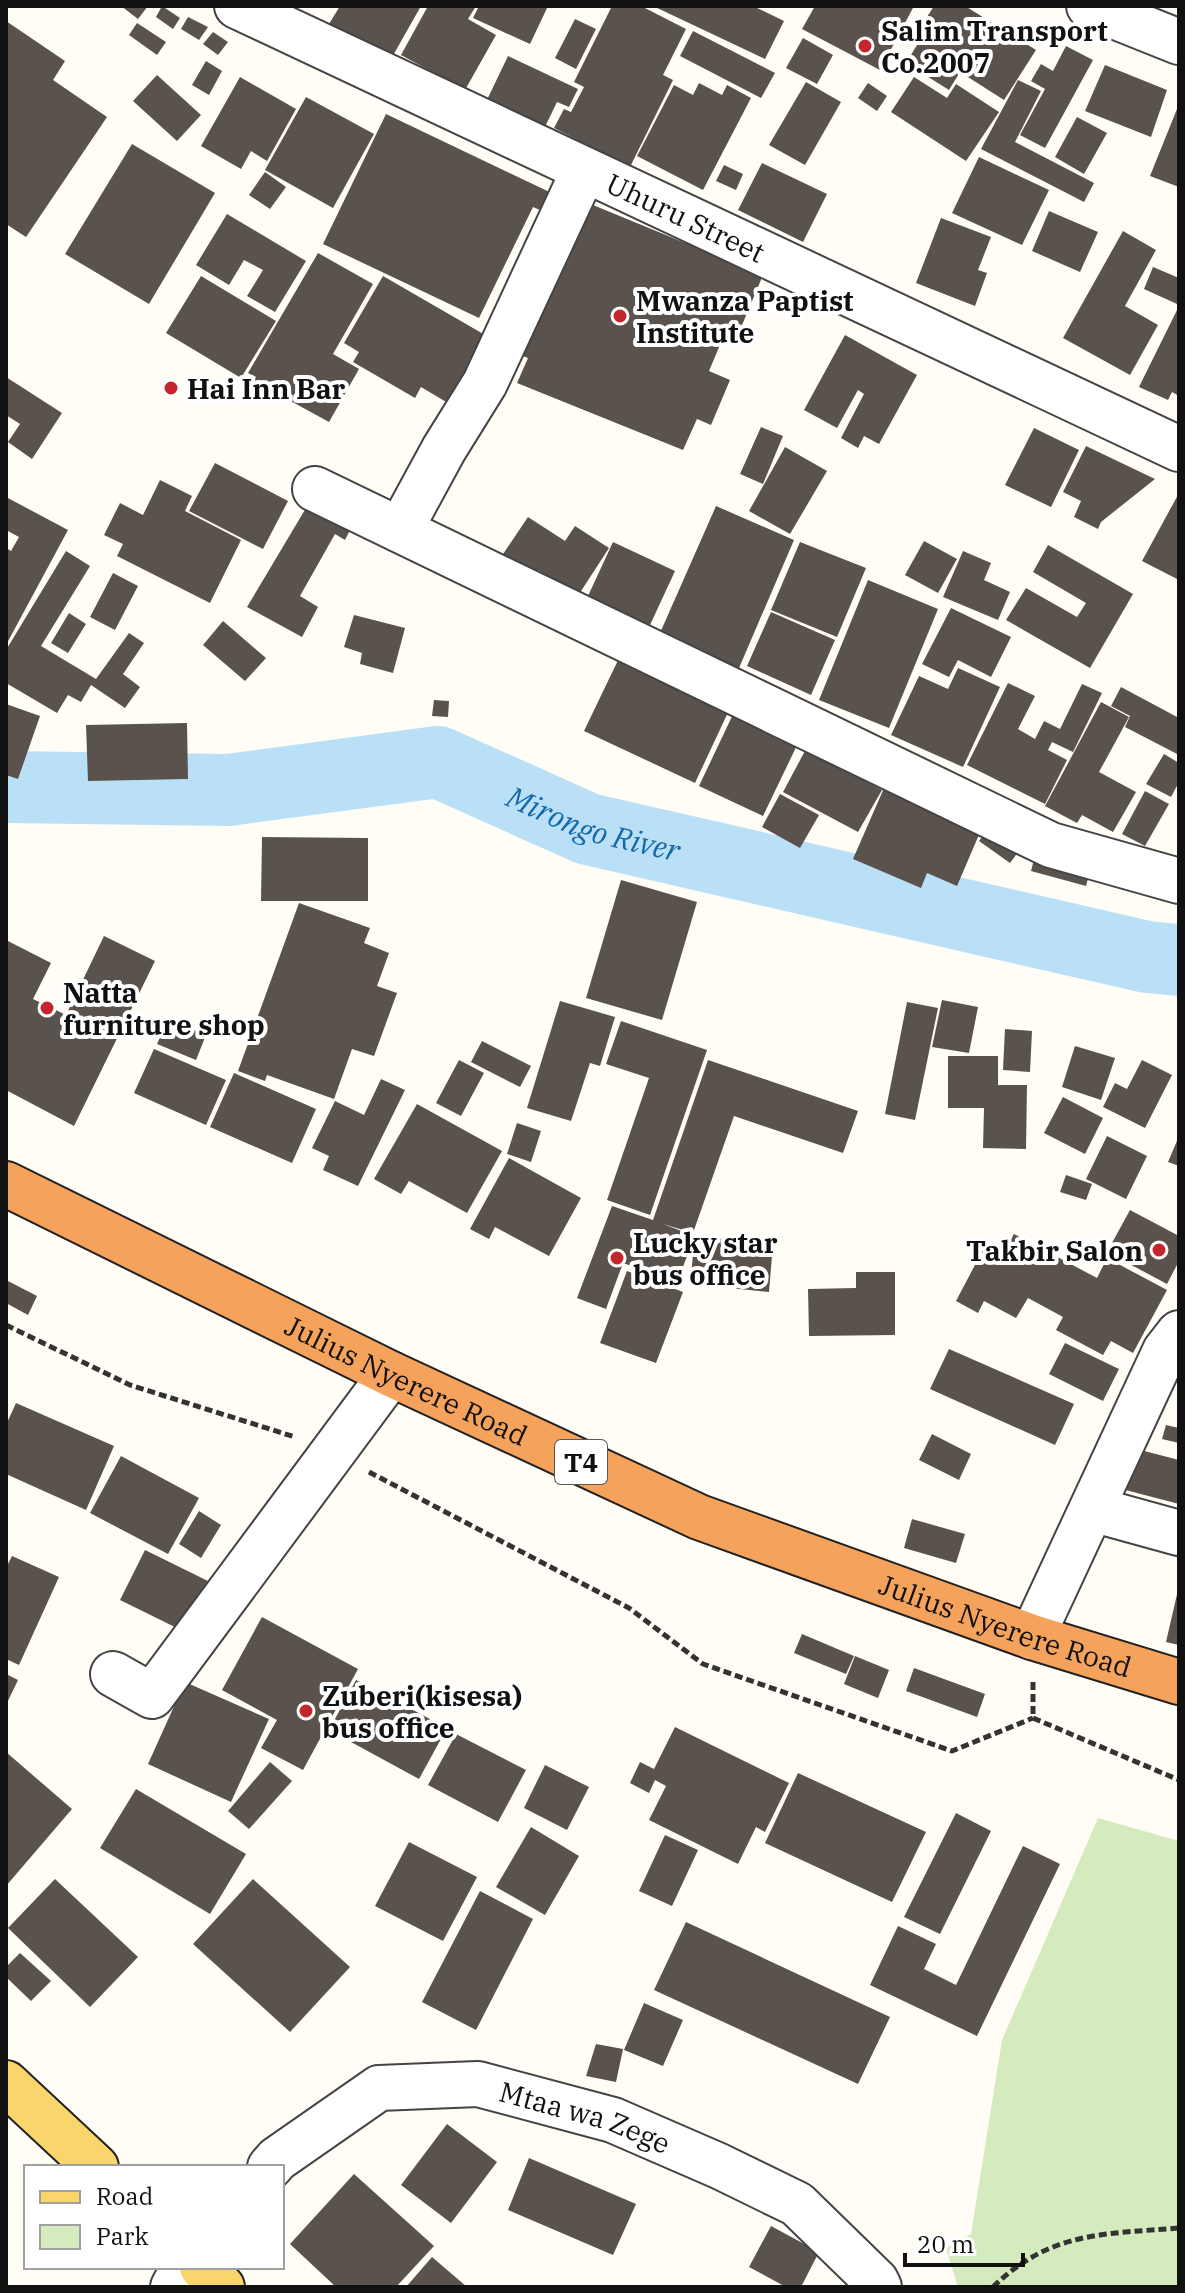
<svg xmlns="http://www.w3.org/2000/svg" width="1185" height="2293" font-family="'IBM Plex Serif',serif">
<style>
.green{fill:#d5ebbd}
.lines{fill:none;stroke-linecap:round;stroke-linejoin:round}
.river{stroke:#b9e0f7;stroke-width:72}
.building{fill:#5a524d}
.minor-casing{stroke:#444;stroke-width:48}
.major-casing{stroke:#222;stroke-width:48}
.highway-casing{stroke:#222;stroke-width:48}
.path{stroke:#333;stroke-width:5;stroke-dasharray:8 4;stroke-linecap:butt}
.minor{stroke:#fff;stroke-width:44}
.major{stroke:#f9d66b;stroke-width:44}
.highway{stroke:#f5a25d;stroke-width:44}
.poi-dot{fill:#c4262e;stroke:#fff;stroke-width:3}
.labels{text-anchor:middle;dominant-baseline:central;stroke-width:8;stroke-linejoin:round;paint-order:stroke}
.shield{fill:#fff;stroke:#585858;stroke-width:2}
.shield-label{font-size:26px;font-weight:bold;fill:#111}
.poi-label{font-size:28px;font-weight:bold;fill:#111;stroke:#fff;text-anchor:start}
.street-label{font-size:28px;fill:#111;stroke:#fff}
.water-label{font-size:30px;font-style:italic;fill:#1768a6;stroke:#fff}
</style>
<rect width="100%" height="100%" fill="#fffdf5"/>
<!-- green -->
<polygon class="green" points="1098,1818 1179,1841 1179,2287 958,2287 946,2248 971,2234 1002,2040"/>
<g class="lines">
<!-- river -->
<path class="river" id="s1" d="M6,787L228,790L438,762L588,829L1147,957L1179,960"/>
</g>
<!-- building -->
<g class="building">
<polygon points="121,6 148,6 138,19"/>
<polygon points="162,6 180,18 173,29 156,17"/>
<polygon points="340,6 421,6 391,59 329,24"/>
<polygon points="428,6 476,6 468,19 496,35 465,90 401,55"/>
<polygon points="479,6 548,6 530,44 473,18"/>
<polygon points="612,6 641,6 686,29 663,75 673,80 630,167 554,128 564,109 571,112 584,87 574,82"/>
<polygon points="653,6 753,6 784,21 765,59"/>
<polygon points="815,6 914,6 880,70 802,29"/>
<polygon points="934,6 965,6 1036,50 1004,100 960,72 949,90 906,63 925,32 920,28"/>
<polygon points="188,17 208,27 199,40 181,29"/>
<polygon points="575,19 596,29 576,69 555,58"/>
<polygon points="6,21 65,61 53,80 107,117 26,237 6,224"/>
<polygon points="137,23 166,42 157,55 129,35"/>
<polygon points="693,31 775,73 761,98 680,56"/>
<polygon points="213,32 228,42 218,55 203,44"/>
<polygon points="803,38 833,55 817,84 786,68"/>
<polygon points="1066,46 1093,60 1045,148 1020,135 1045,89 1031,81 1041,64 1053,71"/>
<polygon points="508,56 578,89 569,107 557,102 543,131 485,104"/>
<polygon points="206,61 222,71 209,95 192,85"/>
<polygon points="1105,65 1167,90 1151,137 1085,111"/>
<polygon points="157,75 201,115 177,141 133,101"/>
<polygon points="240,77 296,109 267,161 251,151 241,169 201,146"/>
<polygon points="914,77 947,98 956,84 999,112 966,161 891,112"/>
<polygon points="1018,80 1041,91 1015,142 1094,183 1084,202 981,149"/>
<polygon points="806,82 841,102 805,165 769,145"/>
<polygon points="699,83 722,95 727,85 751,98 703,190 637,156 674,85 693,95"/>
<polygon points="868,83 887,96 877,111 858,98"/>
<polygon points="306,97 374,134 333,208 265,170"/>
<polygon points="1179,104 1179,187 1150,176"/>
<polygon points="386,114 560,197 551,215 533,207 479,318 323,244"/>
<polygon points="1077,117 1107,133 1084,174 1055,157"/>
<polygon points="132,144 215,193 149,304 65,254"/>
<polygon points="979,157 1049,190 1022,245 952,213"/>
<polygon points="762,163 827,194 803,242 738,210"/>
<polygon points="724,165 743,174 736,190 716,181"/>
<polygon points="265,172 286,187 270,209 249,195"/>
<polygon points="576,198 763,275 737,337 725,333 709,371 730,380 711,425 697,419 683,450 517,383 528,358 512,352"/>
<polygon points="1049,211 1098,232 1080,272 1032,251"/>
<polygon points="227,214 306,261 275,312 247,296 263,270 244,260 229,285 196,265"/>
<polygon points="941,218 991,237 978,270 987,273 975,306 916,283"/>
<polygon points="1123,231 1156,250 1125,306 1158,325 1130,375 1063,338"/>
<polygon points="318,253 373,284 333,354 359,369 329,422 254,381 256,377 248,373"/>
<polygon points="1153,267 1179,278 1177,304 1144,289"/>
<polygon points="201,276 276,321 241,378 166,333"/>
<polygon points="383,276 492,339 453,406 421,387 415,398 353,362 359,352 344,343"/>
<polygon points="1179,306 1179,396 1172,392 1168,400 1139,387"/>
<polygon points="845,335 917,375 879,444 864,436 858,448 841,438 864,394 858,390 837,428 804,410"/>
<polygon points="6,377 62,413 32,459 8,442 20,424 6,415"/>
<polygon points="761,427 783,436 763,484 740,474"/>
<polygon points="1034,428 1079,450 1051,507 1005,485"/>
<polygon points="1086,446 1155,479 1101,522 1098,529 1074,517 1081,501 1063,492"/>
<polygon points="785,447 827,471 790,534 749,511"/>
<polygon points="215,463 288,501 263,549 189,511"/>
<polygon points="160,480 192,496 185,511 241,540 210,603 117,556 123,544 104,535 120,503 143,515"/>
<polygon points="1179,493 1179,580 1142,561"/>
<polygon points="6,497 68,530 6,645 6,548 11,551 19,537 6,530"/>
<polygon points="309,503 352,526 345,540 335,534 300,596 318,607 302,637 247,607"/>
<polygon points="716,506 794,540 739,668 660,633"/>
<polygon points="528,517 565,541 575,526 609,548 572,605 562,586 538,570 533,578 501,557"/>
<polygon points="924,541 957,559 938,593 905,575"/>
<polygon points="613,542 675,571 650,625 588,596"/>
<polygon points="800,542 866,568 837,637 771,610"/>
<polygon points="1048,545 1133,594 1090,668 1006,620 1026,588 1077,617 1086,603 1033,572"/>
<polygon points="66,551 90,566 41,646 96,679 129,633 144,643 123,674 140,687 125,708 91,685 81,702 68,695 57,713 6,683 6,650"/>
<polygon points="963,551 991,563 984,580 1010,592 998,620 943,597"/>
<polygon points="113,573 138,586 115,630 90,617"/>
<polygon points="868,580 938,609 889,728 819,700"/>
<polygon points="951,608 1011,637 991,677 958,660 949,677 922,664"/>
<polygon points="771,612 835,640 811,695 747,666"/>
<polygon points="69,613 86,624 68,653 51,643"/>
<polygon points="354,615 405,628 393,673 360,664 362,653 344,647"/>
<polygon points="223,621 266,658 245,681 203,645"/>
<polygon points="621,654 731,706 695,783 584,731"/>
<polygon points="958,668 1000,687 963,767 891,735 919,676 948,689"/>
<polygon points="1008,683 1035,696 1018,729 1035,739 1044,721 1060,729 1082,684 1102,693 1073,752 1052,742 1048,750 1067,760 1045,804 967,765"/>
<polygon points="1121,687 1179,718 1179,755 1125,727 1130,716 1111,706"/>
<polygon points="434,700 449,701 448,717 432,716"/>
<polygon points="1101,702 1129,717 1099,772 1136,792 1113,832 1082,815 1077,823 1045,806"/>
<polygon points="6,704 40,716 18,779 6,775"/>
<polygon points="736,708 800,739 763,816 699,786"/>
<polygon points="187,723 188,779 88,781 86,725"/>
<polygon points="806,749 882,790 858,832 783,792"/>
<polygon points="1164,754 1179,763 1179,782 1171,797 1146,784"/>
<polygon points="884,788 981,830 957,886 927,873 921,888 853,859"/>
<polygon points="1145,791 1169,804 1145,846 1122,834"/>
<polygon points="780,794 819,815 800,848 762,827"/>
<polygon points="994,822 1024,844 1010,863 979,841"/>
<polygon points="262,837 368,838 368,901 261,901"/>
<polygon points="1037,848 1092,863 1086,886 1031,871"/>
<polygon points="621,880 697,902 662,1020 586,998"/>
<polygon points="299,903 370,928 364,943 389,953 377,986 397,993 374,1056 352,1049 334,1099 267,1075 265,1081 238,1071"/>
<polygon points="104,936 155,961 74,1126 6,1090 6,940 51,963 33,999 66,1015"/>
<polygon points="942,1000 978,1007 969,1053 932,1047"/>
<polygon points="560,1001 615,1017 600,1066 590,1063 571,1121 527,1108"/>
<polygon points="907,1002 938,1008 915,1120 885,1114"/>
<polygon points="168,1019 206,1035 196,1060 157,1044"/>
<polygon points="621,1021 707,1050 650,1215 607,1200 649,1078 606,1064"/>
<polygon points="1005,1029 1032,1031 1030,1072 1003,1070"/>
<polygon points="482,1041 531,1066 520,1087 471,1062"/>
<polygon points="1075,1046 1115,1058 1101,1100 1062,1087"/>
<polygon points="154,1049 226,1080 206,1125 134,1093"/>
<polygon points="948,1056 998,1056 998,1085 1027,1085 1026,1149 983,1148 984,1108 948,1108"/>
<polygon points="459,1060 484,1073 461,1116 436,1103"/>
<polygon points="708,1060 858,1111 843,1153 734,1116 693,1233 663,1224 695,1236 677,1282 623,1263 606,1309 577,1298 612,1206 653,1220"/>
<polygon points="1142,1060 1172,1075 1145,1128 1103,1107 1115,1083 1127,1089"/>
<polygon points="234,1073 316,1109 292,1163 210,1127"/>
<polygon points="381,1079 405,1090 358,1186 323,1170 329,1156 312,1148 335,1101 364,1115"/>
<polygon points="1063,1097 1103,1118 1085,1154 1044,1133"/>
<polygon points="417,1104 502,1151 467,1213 409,1181 401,1194 374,1179"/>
<polygon points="517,1123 541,1131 531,1162 507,1154"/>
<polygon points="1107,1136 1147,1156 1126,1199 1086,1179"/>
<polygon points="1179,1136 1179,1166 1168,1162"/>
<polygon points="509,1158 581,1198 549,1256 495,1227 489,1239 470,1229"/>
<polygon points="1066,1175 1092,1184 1086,1200 1060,1192"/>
<polygon points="1130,1210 1179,1236 1179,1261 1167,1284 1107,1252"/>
<polygon points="1014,1234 1097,1278 1107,1258 1167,1290 1133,1353 1111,1341 1103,1355 1056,1330 1063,1317 1028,1298 1016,1318 984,1301 978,1313 956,1301 987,1242 1005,1251"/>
<polygon points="695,1236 773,1244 769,1292 690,1284"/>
<polygon points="627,1271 683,1292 656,1363 600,1343"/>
<polygon points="856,1272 895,1272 895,1335 809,1336 808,1289 856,1288"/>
<polygon points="6,1280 37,1296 28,1315 6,1303"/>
<polygon points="1065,1343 1119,1369 1103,1401 1049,1374"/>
<polygon points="949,1349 1074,1404 1055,1445 930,1389"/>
<polygon points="16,1403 114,1446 86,1510 6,1474 6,1425"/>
<polygon points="1166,1425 1179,1428 1179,1443 1162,1439"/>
<polygon points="932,1434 971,1454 959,1480 919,1460"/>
<polygon points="1125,1446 1179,1460 1179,1504 1114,1487"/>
<polygon points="121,1456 199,1498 168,1554 90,1513"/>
<polygon points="199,1511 221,1525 201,1558 179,1544"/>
<polygon points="912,1519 965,1534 956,1563 904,1548"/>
<polygon points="145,1550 210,1582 185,1632 120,1600"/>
<polygon points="12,1556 59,1577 19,1665 6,1659 6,1568"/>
<polygon points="1178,1590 1179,1590 1179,1645 1166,1642"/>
<polygon points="262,1617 358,1669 303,1770 261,1748 277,1720 222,1690"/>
<polygon points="802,1634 854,1656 846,1674 794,1653"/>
<polygon points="855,1656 889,1670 878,1698 844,1684"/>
<polygon points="914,1668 985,1694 977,1717 906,1691"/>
<polygon points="6,1674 18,1680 6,1705"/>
<polygon points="356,1680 447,1728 419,1779 329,1730"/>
<polygon points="185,1682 269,1719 231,1802 148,1764"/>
<polygon points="675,1727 789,1783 765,1832 756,1827 738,1864 649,1820 666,1786 655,1780 649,1793 630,1783 640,1762 654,1769"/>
<polygon points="456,1734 526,1770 498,1822 428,1785"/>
<polygon points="6,1752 72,1809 6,1886"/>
<polygon points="270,1762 292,1781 249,1829 228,1811"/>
<polygon points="545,1765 589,1787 567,1830 524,1808"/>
<polygon points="798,1773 926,1832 892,1902 765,1843"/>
<polygon points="136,1789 246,1854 210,1914 100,1848"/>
<polygon points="956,1813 991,1831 940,1934 904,1917"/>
<polygon points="531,1827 579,1856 545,1915 496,1887"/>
<polygon points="665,1835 698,1850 672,1906 639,1891"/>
<polygon points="409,1842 477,1877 443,1941 375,1906"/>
<polygon points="1023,1846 1060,1864 977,2036 870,1985 898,1926 936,1944 924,1969 956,1985"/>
<polygon points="55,1879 138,1957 90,2007 8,1928"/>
<polygon points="253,1879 350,1967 290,2032 193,1944"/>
<polygon points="480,1891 533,1919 476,2030 422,2002"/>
<polygon points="686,1922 890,2017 858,2084 654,1990"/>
<polygon points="20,1953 51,1981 31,2001 6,1977 6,1967"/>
<polygon points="644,2003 683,2020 663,2066 624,2050"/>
<polygon points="596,2044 623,2049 616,2082 586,2076"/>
<polygon points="447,2124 497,2162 451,2223 401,2185"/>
<polygon points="529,2158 636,2204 613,2255 508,2210"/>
<polygon points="354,2174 434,2246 396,2287 336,2287 290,2244"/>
<polygon points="771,2226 819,2252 801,2287 786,2287 749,2267"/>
<polygon points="432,2257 467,2287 406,2287"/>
</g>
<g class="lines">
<defs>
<g id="minor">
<path id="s2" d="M237,6L1179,449"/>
<polyline points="1089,6 1179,42"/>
<polyline points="315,489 1051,845 1179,881"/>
<polyline points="400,530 444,449 485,383 584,170"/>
<polyline points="1092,1509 1179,1533"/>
<polyline points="1032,1637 1165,1351 1179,1333"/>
<polyline points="113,1674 152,1696 391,1374"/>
<path id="s3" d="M270,2167L277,2159L379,2088L478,2084L613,2120L719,2166L797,2204L876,2281L879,2287"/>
<polyline points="173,2287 184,2267"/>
</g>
<g id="major">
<polyline points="6,2083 96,2167"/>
<polyline points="202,2267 222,2287"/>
</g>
<g id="highway">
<path id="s4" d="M6,1184L391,1374L699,1517L1032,1637L1179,1682"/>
</g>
</defs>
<!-- minor casing -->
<use href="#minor" class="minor-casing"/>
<!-- major casing -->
<use href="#major" class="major-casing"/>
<!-- highway casing -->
<use href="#highway" class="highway-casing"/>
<!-- path -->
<g class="path">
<polyline points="6,1325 130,1385 295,1437"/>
<polyline points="369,1472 629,1608 703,1664 952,1751 1033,1718"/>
<polyline points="1033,1682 1033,1718 1179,1780"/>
<path d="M993,2287C1050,2231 1106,2234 1179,2228"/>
</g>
<!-- minor -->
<use href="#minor" class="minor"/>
<!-- major -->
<use href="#major" class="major"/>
<!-- highway -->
<use href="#highway" class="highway"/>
</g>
<!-- markers -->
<g class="poi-dot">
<circle cx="865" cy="46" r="8"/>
<circle cx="620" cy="316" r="8"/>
<circle cx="171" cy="388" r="8"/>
<circle cx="47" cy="1008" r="8"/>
<circle cx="1159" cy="1250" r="8"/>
<circle cx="617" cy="1258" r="8"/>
<circle cx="306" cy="1711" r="8"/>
</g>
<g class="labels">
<!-- shield labels -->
<rect class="shield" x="555" y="1440" width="52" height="44" rx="6"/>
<g class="shield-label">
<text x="581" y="1462">T4</text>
</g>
<!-- poi labels -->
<g class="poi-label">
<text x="881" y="30">Salim Transport<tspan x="881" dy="32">Co.2007</tspan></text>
<text x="636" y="300">Mwanza Paptist<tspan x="636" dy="32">Institute</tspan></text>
<text x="187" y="388">Hai Inn Bar</text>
<text x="63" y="992">Natta<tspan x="63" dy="32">furniture shop</tspan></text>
<text x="633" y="1242">Lucky star<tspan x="633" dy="32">bus office</tspan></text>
<text x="1143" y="1250" text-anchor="end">Takbir Salon</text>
<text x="322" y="1695">Zuberi(kisesa)<tspan x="322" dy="32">bus office</tspan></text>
</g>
<!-- street labels -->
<g class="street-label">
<text stroke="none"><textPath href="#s2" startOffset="496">Uhuru Street</textPath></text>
<text stroke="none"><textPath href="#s4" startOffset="446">Julius Nyerere Road</textPath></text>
<text stroke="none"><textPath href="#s4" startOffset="1094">Julius Nyerere Road</textPath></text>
<text stroke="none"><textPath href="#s3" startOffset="346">Mtaa wa Zege</textPath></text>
</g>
<!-- water labels -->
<g class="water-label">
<text stroke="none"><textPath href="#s1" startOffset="602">Mirongo River</textPath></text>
</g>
</g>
<!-- border -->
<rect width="1185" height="2293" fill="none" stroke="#111111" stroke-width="16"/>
<!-- legend -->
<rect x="24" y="2165" width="260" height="104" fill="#ffffff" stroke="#a0a0a0" stroke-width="2"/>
<rect x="40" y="2191" width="40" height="12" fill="#f9d66b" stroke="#a0a0a0" stroke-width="2"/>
<text x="96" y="2205" font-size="24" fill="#111111">Road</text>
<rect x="40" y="2225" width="40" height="24" fill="#d5ebbd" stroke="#a0a0a0" stroke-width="2"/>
<text x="96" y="2245" font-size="24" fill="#111111">Park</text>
<!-- scale -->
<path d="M905 2253v12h118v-12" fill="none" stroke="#111111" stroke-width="4"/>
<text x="917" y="2253" font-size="24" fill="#111111" stroke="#ffffff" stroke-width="6" paint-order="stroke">20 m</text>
</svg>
